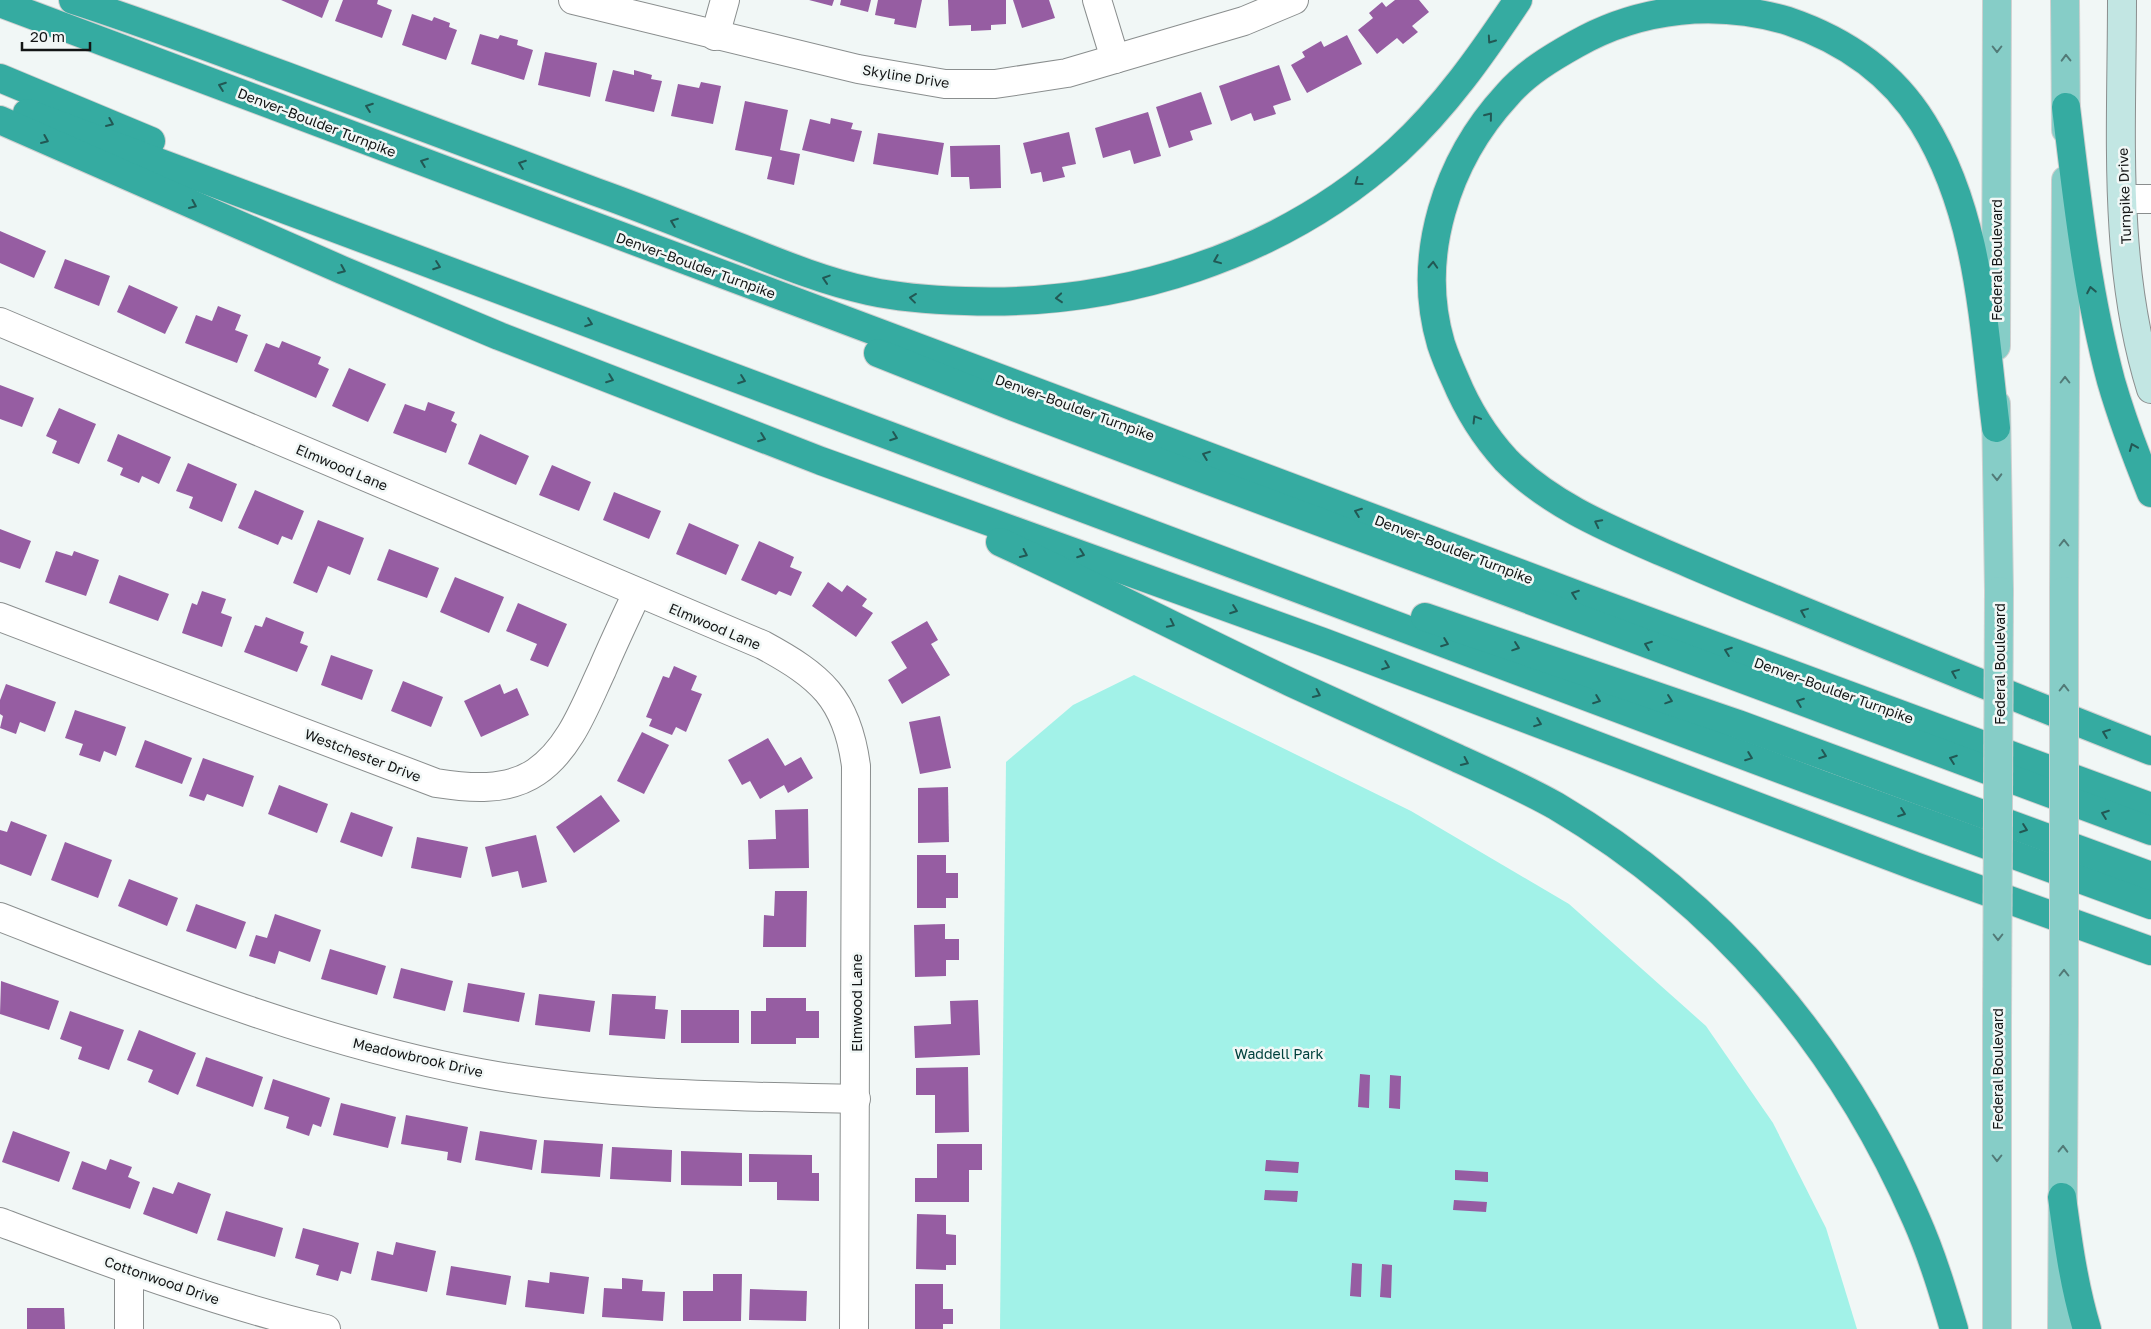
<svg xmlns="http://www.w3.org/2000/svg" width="2151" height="1329" font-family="'Golos Text',sans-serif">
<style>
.green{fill:#a2f2e8}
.building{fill:#965da2}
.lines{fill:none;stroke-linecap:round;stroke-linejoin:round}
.street-casing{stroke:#8a8e8e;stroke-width:30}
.secondary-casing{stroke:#8a8e8e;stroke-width:30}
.primary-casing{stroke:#d0d0d0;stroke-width:30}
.highway-casing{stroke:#d0d0d0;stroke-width:30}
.street{stroke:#fff;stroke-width:28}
.secondary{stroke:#c2e6e3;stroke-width:28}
.primary{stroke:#86cdc7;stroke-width:28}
.highway{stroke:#35aba1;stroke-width:28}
.primary-bridge-casing{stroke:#d0d0d0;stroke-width:30;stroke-linecap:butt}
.primary-bridge{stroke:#86cdc7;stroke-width:28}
.oneway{stroke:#225854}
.oneway2{stroke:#527a77}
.labels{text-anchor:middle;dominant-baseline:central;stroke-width:5;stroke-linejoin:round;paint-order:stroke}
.street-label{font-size:14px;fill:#131515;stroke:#f1f7f6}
.park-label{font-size:14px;fill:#00413d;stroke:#f1f7f6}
</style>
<rect width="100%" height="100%" fill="#f1f7f6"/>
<!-- green -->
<polygon class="green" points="1134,675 1411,811 1569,904 1706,1026 1773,1123 1826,1228 1857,1329 1000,1329 1006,762 1073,705"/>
<!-- building -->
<g class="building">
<polygon points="281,0 329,0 322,18"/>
<polygon points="343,0 378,0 377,4 392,10 382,38 335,21"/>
<polygon points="809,0 834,0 832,6"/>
<polygon points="841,0 871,0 868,12 840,5"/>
<polygon points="878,0 922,0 916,28 894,24 895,19 875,15"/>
<polygon points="948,0 1006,0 1006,24 991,25 991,30 971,31 971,25 949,26"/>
<polygon points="1013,0 1049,0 1055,18 1022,28"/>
<polygon points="1395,0 1419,0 1429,12 1412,26 1418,32 1403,44 1397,38 1377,54 1358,30 1373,18 1369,13 1382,2 1386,7"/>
<polygon points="412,14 432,21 434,17 450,23 449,27 457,30 446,60 402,45"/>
<polygon points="480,34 498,39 500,35 518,40 517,45 533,50 524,80 471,64"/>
<polygon points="1347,35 1362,64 1307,93 1291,65 1305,57 1302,52 1321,41 1324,47"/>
<polygon points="545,52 597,63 590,97 538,85"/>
<polygon points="1279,65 1291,100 1273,106 1276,114 1254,121 1251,113 1231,121 1219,86"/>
<polygon points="613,70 634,75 634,70 652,75 651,79 662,81 654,112 605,101"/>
<polygon points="701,82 721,86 713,124 671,116 678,84 699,88"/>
<polygon points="1201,92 1212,124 1190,131 1193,140 1169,148 1156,107"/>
<polygon points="745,101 788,110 780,150 800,154 794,185 767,179 772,157 735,150"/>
<polygon points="1148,112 1161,156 1134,164 1130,150 1103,158 1095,128"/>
<polygon points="831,118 853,123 851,129 862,131 854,162 802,150 810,119 830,124"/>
<polygon points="1069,132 1076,164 1062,167 1065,177 1043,182 1041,172 1031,174 1023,143"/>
<polygon points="878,133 944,143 938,175 873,164"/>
<polygon points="1000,145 1001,188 970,189 969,177 951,177 950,146"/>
<polygon points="0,231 46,251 34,278 0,263"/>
<polygon points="65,259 110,276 99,306 54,288"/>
<polygon points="129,285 178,307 165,334 117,312"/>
<polygon points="218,306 241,315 235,330 248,335 237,363 185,343 196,315 212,321"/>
<polygon points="282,341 321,357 318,364 329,369 316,398 254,371 266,343 279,348"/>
<polygon points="349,368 386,384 368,422 332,406"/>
<polygon points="0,385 34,398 22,427 0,419"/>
<polygon points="428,402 455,412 451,421 457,424 446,453 393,433 405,404 425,411"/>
<polygon points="59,408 96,424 79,464 52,453 57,441 46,436"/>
<polygon points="118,434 171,457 159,484 142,476 139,483 120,475 123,468 107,461"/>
<polygon points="480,434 529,456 516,485 468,464"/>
<polygon points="188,463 237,484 222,522 189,508 193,497 176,491"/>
<polygon points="552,465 591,482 579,511 539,495"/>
<polygon points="255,490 304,511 292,540 282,536 278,545 238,528"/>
<polygon points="614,492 661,511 649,539 603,520"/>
<polygon points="318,520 364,538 350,575 328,566 317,593 293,583"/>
<polygon points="689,523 739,545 726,575 676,554"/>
<polygon points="0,529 31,541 20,569 0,562"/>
<polygon points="759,541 794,557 790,567 802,572 791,596 779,591 776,595 741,580"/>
<polygon points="389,549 439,568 427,598 377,580"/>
<polygon points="56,551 72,556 74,551 99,560 86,596 45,582"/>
<polygon points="119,575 169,594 158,621 109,603"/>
<polygon points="455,577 504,597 489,633 440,612"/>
<polygon points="828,582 842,592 847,585 867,599 862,606 873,613 856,637 812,606"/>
<polygon points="202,591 226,599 221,613 232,617 222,647 182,633 192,603 197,605"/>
<polygon points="518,603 567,624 548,667 530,660 537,644 506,631"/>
<polygon points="266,617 304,632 300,643 308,646 297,672 244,652 255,625 262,627"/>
<polygon points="927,621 938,640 931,644 950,675 902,704 888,680 907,668 891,642"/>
<polygon points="331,655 373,670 362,700 321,685"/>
<polygon points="674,666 697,676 691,690 702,694 686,732 676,727 672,735 649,726 652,719 646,717 663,676 669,678"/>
<polygon points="403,681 443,697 431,727 391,711"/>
<polygon points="6,684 56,702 45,732 20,722 16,734 0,728 3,716 0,714 0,700"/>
<polygon points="500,684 504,694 517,688 529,715 481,737 464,701"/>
<polygon points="75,710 126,727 116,756 104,751 100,762 79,755 83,744 65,738"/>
<polygon points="940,716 951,768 920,774 909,722"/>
<polygon points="642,732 669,745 644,794 617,781"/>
<polygon points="768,738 785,766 801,757 813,778 788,793 784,785 760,799 750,781 742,785 728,760"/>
<polygon points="145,740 192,758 182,784 135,767"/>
<polygon points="203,758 254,776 243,807 207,794 204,801 189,796"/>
<polygon points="279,785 328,804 317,833 268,814"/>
<polygon points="948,787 949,842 918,843 918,788"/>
<polygon points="601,795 620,821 574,853 556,827"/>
<polygon points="808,809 809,868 749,869 748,840 776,839 775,810"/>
<polygon points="351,812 393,827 382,857 340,842"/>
<polygon points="11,821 47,835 31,876 0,864 0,830 7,832"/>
<polygon points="536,835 547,882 522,888 518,871 492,877 485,847"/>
<polygon points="417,837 468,847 461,878 411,868"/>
<polygon points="65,842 112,860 98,898 51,880"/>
<polygon points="917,855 946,855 946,873 958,873 958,898 946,898 946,908 917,908"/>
<polygon points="129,879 178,898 167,926 118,906"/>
<polygon points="775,891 807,891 806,947 763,947 764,915 774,916"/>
<polygon points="196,904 246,922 236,949 186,931"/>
<polygon points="275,914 321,930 310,962 279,951 275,964 249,956 256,935 267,938"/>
<polygon points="945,924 945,939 959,939 959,960 946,960 946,976 915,977 914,925"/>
<polygon points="330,949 386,966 377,995 321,979"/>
<polygon points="401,968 453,981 445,1011 393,998"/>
<polygon points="1,981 59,1001 49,1030 0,1014"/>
<polygon points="468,983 525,993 519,1022 463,1012"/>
<polygon points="539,994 595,1001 590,1032 535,1025"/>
<polygon points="612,994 656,996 655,1009 668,1010 665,1039 609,1035"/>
<polygon points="766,998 806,998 806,1011 819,1011 819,1038 796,1038 796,1044 751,1044 751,1011 766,1011"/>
<polygon points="978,1000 980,1055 915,1058 914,1026 951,1024 950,1001"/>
<rect x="681" y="1010" width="58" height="33"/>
<polygon points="70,1011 124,1030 109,1070 78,1059 82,1047 60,1039"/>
<polygon points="139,1030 196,1053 178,1095 148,1082 153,1070 127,1060"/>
<polygon points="206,1057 263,1077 253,1107 196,1086"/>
<polygon points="968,1067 969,1132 935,1133 935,1095 916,1095 916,1068"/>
<polygon points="1360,1074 1370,1075 1369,1108 1358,1107"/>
<polygon points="1390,1075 1401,1076 1400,1109 1389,1108"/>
<polygon points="273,1079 330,1098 321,1127 313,1124 309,1136 286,1128 289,1117 264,1109"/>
<polygon points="341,1103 396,1117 388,1148 333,1135"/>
<polygon points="406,1115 468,1127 461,1163 447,1160 448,1152 401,1144"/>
<polygon points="13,1131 70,1152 59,1182 2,1162"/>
<polygon points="480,1131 537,1140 532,1170 475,1160"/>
<polygon points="544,1140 603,1144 600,1177 541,1173"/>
<polygon points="937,1144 982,1144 982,1170 969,1170 969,1202 915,1202 915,1178 937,1178"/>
<polygon points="612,1147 672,1150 671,1182 610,1179"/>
<polygon points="681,1151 742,1153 742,1186 681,1185"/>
<polygon points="749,1154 812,1155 812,1173 819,1173 819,1201 777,1200 777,1182 749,1182"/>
<polygon points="110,1159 132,1167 128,1177 140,1182 130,1209 72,1189 82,1161 106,1170"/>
<polygon points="1266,1160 1299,1162 1298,1173 1265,1171"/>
<polygon points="1455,1170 1488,1172 1488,1182 1455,1180"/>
<polygon points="178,1182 211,1194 197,1234 143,1214 153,1187 173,1194"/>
<polygon points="1265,1190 1298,1191 1297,1202 1264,1200"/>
<polygon points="1454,1200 1487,1202 1486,1212 1453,1210"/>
<polygon points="226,1211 283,1228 275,1257 217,1240"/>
<polygon points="917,1214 946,1215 946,1234 956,1235 956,1265 946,1265 946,1270 916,1269"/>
<polygon points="303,1228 359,1243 351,1274 341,1271 338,1281 316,1275 319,1265 295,1258"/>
<polygon points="396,1242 436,1251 427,1292 371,1280 377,1251 393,1255"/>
<polygon points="1352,1263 1362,1264 1361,1297 1350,1296"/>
<polygon points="1382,1264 1392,1265 1391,1298 1380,1297"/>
<polygon points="451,1266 511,1276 506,1305 446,1295"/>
<polygon points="550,1272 589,1277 584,1314 525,1307 528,1280 549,1283"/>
<polygon points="713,1274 742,1274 741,1321 683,1321 683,1291 713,1291"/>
<polygon points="622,1278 643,1280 642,1291 665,1292 663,1321 602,1317 604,1288 622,1289"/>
<polygon points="915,1284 943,1284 943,1309 953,1309 953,1324 943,1324 943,1329 915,1329"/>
<polygon points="750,1289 807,1291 806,1321 749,1320"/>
<polygon points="27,1308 64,1308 65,1329 27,1329"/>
</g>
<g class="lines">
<defs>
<g id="street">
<polyline points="573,0 858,69 945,84 995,84 1067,73 1244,21 1294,0"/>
<polyline points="1097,0 1115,59"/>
<polyline points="715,36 725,0"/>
<polyline points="2123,199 2151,199"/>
<path d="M0,322L763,645C820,676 847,698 856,766L854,1329"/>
<path d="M0,617L436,783C468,788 507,792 536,772C570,749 585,706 602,670C613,644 625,619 637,593"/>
<path d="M0,917C157,978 314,1042 480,1073C604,1096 731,1096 856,1099"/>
<path d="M0,1222C107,1262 215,1303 326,1329"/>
<polyline points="129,1329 129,1270"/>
</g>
<path id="secondary" d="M2122,0C2122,129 2112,264 2151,389"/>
<g id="primary">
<polyline points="2065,0 2066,130"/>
<polyline points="1996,346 1997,0"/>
<polyline points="1996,404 1999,591"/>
<polyline points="2064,591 2066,180"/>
<polyline points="1997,1022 1997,1329"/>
<polyline points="2062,1329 2064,1021"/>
</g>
<g id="highway">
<path d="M73,0C145,23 215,50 286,76C389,115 493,153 596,192C647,210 697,231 747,250C787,266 827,282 869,291C901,298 933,300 965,301C1121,307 1281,256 1397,151C1445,107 1482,54 1518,0"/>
<polyline points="0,3 1578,595 2151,807"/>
<polyline points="0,78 151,141"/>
<path d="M2066,107C2077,199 2087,291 2111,381C2122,419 2136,456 2151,493"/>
<polyline points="27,113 1820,784 2151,905"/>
<polyline points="0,120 342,270 499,336 821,461 1323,642 1915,866 2151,951"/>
<polyline points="878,353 1014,407 1204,479 2151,831"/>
<path d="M1996,428C1983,325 1980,215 1923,123C1892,73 1844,40 1788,21C1717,0 1641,7 1576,44C1551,58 1526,73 1507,95C1447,160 1415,256 1441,344C1445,356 1450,368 1455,379C1467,408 1485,437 1506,460C1549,504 1607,528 1662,552C1700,568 1739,585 1777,600C1901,651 2026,702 2151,751"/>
<path d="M1000,542C1098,587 1194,637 1292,683C1346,708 1402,733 1457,758C1490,773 1524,788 1556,806C1720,903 1840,1045 1916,1219C1932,1255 1943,1292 1954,1329"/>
<polyline points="1425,617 1738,724 2151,876"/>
<path d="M2062,1197C2068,1242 2074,1286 2087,1329"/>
</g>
</defs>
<!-- street casing -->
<use href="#street" class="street-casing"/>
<!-- secondary casing -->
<use href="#secondary" class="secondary-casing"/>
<!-- primary casing -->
<use href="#primary" class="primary-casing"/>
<!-- highway casing -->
<use href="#highway" class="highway-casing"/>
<!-- street -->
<use href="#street" class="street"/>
<!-- secondary -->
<use href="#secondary" class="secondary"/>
<!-- primary -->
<use href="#primary" class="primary"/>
<!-- highway -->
<use href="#highway" class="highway"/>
<defs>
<g id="primary-bridge">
<polyline points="2064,591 2064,1021"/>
<polyline points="1997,1022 1999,591"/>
</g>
</defs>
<!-- primary-bridge casing -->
<use href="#primary-bridge" class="primary-bridge-casing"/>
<!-- primary-bridge -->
<use href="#primary-bridge" class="primary-bridge"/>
</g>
<!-- one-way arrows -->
<defs><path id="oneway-chevron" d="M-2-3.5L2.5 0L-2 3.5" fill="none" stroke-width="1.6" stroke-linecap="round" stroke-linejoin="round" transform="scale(1.25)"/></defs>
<g class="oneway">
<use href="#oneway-chevron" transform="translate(1491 40) rotate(125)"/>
<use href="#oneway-chevron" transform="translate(222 86) rotate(-160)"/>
<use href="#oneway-chevron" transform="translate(369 107) rotate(-160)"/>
<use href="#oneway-chevron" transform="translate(1489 116) rotate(-51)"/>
<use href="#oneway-chevron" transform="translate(110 123) rotate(23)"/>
<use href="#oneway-chevron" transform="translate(45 140) rotate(23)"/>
<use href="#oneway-chevron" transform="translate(424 162) rotate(-159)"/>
<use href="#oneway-chevron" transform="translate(522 164) rotate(-160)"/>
<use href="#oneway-chevron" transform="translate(1358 182) rotate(144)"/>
<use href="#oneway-chevron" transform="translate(193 205) rotate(24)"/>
<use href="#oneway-chevron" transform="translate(674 222) rotate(-159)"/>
<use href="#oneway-chevron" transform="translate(1217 260) rotate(158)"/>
<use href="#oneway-chevron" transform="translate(1433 265) rotate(-87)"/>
<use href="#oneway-chevron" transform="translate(437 266) rotate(20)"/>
<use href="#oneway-chevron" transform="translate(342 270) rotate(23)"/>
<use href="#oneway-chevron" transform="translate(826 279) rotate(-162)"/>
<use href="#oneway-chevron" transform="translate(2091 290) rotate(-101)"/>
<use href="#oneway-chevron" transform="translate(913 298) rotate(-173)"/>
<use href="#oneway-chevron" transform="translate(1059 298) rotate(175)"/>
<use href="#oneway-chevron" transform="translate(589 323) rotate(20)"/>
<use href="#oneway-chevron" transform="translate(610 379) rotate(21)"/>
<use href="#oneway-chevron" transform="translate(742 380) rotate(20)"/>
<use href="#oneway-chevron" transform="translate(1476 419) rotate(-121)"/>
<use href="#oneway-chevron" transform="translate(894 437) rotate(20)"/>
<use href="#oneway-chevron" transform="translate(762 438) rotate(21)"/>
<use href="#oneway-chevron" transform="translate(2133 447) rotate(-112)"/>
<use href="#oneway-chevron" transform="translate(1206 455) rotate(-159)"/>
<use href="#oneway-chevron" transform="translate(1358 512) rotate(-159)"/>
<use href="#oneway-chevron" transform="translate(1598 523) rotate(-153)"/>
<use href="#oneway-chevron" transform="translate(1024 554) rotate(25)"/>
<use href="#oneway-chevron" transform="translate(1081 554) rotate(20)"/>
<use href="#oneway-chevron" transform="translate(1575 594) rotate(-160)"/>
<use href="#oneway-chevron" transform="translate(1234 610) rotate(20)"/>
<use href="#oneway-chevron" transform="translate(1804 612) rotate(-158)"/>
<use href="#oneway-chevron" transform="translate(1171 624) rotate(26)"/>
<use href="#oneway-chevron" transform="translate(1445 643) rotate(21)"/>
<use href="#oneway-chevron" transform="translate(1648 645) rotate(-159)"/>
<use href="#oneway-chevron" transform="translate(1516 647) rotate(19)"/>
<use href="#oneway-chevron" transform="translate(1728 651) rotate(-160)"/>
<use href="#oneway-chevron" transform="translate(1386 666) rotate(21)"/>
<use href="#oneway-chevron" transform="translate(1955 673) rotate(-158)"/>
<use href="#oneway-chevron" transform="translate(1317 694) rotate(25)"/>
<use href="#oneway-chevron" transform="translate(1597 700) rotate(21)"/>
<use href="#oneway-chevron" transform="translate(1669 700) rotate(19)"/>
<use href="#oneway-chevron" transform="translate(1800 702) rotate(-159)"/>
<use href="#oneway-chevron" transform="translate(1538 723) rotate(21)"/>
<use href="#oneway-chevron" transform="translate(2106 733) rotate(-159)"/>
<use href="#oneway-chevron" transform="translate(1823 755) rotate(20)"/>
<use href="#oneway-chevron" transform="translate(1749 757) rotate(21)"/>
<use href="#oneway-chevron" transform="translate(1953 759) rotate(-160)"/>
<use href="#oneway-chevron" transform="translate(1465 762) rotate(25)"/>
<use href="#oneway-chevron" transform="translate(1902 813) rotate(20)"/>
<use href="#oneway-chevron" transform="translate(2105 814) rotate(-160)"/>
<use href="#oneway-chevron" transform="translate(2024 829) rotate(20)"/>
</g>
<g class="oneway2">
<use href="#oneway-chevron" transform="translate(1997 49) rotate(90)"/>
<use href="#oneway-chevron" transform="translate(2066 58) rotate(-91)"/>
<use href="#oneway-chevron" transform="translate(2065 380) rotate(-90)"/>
<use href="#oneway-chevron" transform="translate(1997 477) rotate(89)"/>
<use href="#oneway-chevron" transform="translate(2064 543) rotate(-90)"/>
<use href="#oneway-chevron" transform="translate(2064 688) rotate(-90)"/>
<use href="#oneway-chevron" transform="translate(1998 937) rotate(90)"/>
<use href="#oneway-chevron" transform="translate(2064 973) rotate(-90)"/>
<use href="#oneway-chevron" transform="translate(2063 1149) rotate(-89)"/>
<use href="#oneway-chevron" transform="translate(1997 1158) rotate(90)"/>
</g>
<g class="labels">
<!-- street labels -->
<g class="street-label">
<text transform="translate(906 76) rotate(9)">Skyline Drive</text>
<text transform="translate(317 122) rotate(21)">Denver–Boulder Turnpike</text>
<text transform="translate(2124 196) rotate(-92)">Turnpike Drive</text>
<text transform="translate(1996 260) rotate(-90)">Federal Boulevard</text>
<text transform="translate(696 265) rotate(20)">Denver–Boulder Turnpike</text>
<text transform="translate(1075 407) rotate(20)">Denver–Boulder Turnpike</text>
<text transform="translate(342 467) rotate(23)">Elmwood Lane</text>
<text transform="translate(1454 549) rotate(21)">Denver–Boulder Turnpike</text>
<text transform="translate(715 626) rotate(23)">Elmwood Lane</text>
<text transform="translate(1999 664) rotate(-90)">Federal Boulevard</text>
<text transform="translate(1834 690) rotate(20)">Denver–Boulder Turnpike</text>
<text transform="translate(363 755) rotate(21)">Westchester Drive</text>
<text transform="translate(856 1003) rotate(-90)">Elmwood Lane</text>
<text transform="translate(418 1057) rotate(13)">Meadowbrook Drive</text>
<text transform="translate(1997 1069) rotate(-90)">Federal Boulevard</text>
<text transform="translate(162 1280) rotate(19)">Cottonwood Drive</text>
</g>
<!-- park labels -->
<g class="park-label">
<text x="1279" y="1053">Waddell Park</text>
</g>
</g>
<!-- scale -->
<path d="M22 42v8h68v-8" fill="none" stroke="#131515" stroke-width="2.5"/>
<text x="30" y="42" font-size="15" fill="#131515" stroke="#f1f7f6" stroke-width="4" paint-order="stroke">20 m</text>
</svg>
